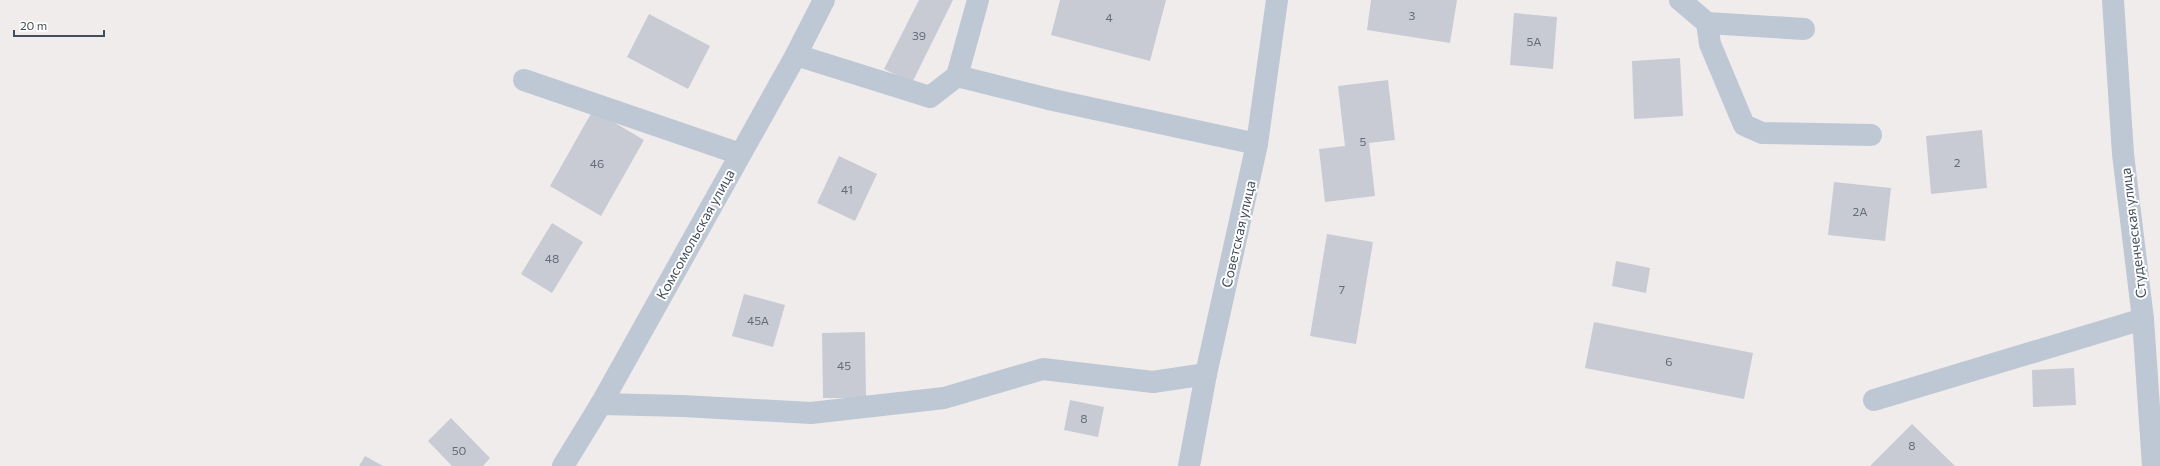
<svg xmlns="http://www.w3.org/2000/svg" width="2160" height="466" font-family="Commissioner,sans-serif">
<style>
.building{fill:#c8cbd3}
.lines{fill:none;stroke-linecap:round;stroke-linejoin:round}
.minor{stroke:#bec7d4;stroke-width:22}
.labels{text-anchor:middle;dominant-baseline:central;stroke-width:4;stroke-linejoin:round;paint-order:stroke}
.number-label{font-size:12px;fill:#646d7a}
.street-label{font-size:14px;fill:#434e5c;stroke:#fff}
</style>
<rect width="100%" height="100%" fill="#f0ecec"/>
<!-- building -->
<g class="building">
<polygon points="919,0 953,0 912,83 884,69"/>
<polygon points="1060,0 1166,0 1150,61 1051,35"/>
<polygon points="1371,0 1457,0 1450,43 1367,30"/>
<polygon points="1514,13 1557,17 1553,69 1510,65"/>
<polygon points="649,14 710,46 688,89 627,57"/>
<polygon points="1680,58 1683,116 1634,119 1632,61"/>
<polygon points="1388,80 1395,140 1369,143 1375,196 1325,202 1319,149 1345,146 1338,86"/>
<polygon points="593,110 644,140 601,216 550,186"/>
<polygon points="1982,130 1987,188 1931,194 1926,136"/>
<polygon points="839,156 877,174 855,221 817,203"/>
<polygon points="1834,182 1891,188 1885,241 1828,235"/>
<polygon points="552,223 583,242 552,293 521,274"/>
<polygon points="1327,234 1373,242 1356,344 1310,336"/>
<polygon points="1616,261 1650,268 1646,293 1612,286"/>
<polygon points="744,294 785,305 773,347 732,336"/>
<polygon points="1594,322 1753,353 1744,399 1585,368"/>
<polygon points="865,332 866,398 823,398 822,333"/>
<polygon points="2074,368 2076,405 2033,407 2032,370"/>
<polygon points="1070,400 1104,407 1098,437 1064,430"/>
<polygon points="451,418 490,458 483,466 452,466 428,441"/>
<polygon points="1912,424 1955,466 1870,466"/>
<polygon points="365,456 383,466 359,466"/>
</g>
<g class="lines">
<!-- minor -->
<g class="minor">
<polyline points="1680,0 1707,23 1710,44 1744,125 1762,133 1871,135"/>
<polyline points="2113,0 2123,154 2143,319 2153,466"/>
<polyline points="1707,23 1804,29"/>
<polyline points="796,55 930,97 957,76 1053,100 1257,144"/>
<polyline points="957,76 978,0"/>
<polyline points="524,80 740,154"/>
<polyline points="1874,400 2143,319"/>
<polyline points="601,404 683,406 811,413 944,398 1043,369 1153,382 1206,374"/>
<polyline points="563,466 601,404 796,55 824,0"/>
<polyline points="1189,466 1206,374 1257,144 1277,0"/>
</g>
</g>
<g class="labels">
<!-- number labels -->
<g class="number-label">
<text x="1412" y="15">3</text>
<text x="1109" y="17">4</text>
<text x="919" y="35">39</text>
<text x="1534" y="41">5А</text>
<text x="1363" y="141">5</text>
<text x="1957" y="162">2</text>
<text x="597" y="163">46</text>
<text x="847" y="189">41</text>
<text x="1860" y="211">2А</text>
<text x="552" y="258">48</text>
<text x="1342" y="289">7</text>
<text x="758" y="320">45А</text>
<text x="1669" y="361">6</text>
<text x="844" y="365">45</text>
<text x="1084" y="418">8</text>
<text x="1912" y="445">8</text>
<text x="459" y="450">50</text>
</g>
<!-- street labels -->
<g class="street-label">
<text transform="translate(2133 233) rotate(-97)">Студенческая улица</text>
<text transform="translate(695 234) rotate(-61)">Комсомольская улица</text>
<text transform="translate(1238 234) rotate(-77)">Советская улица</text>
</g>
</g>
<!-- scale -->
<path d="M14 30v6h90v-6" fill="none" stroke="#434e5c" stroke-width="2"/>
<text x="20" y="30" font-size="12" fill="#434e5c" stroke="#ffffff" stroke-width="3" paint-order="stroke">20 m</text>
</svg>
